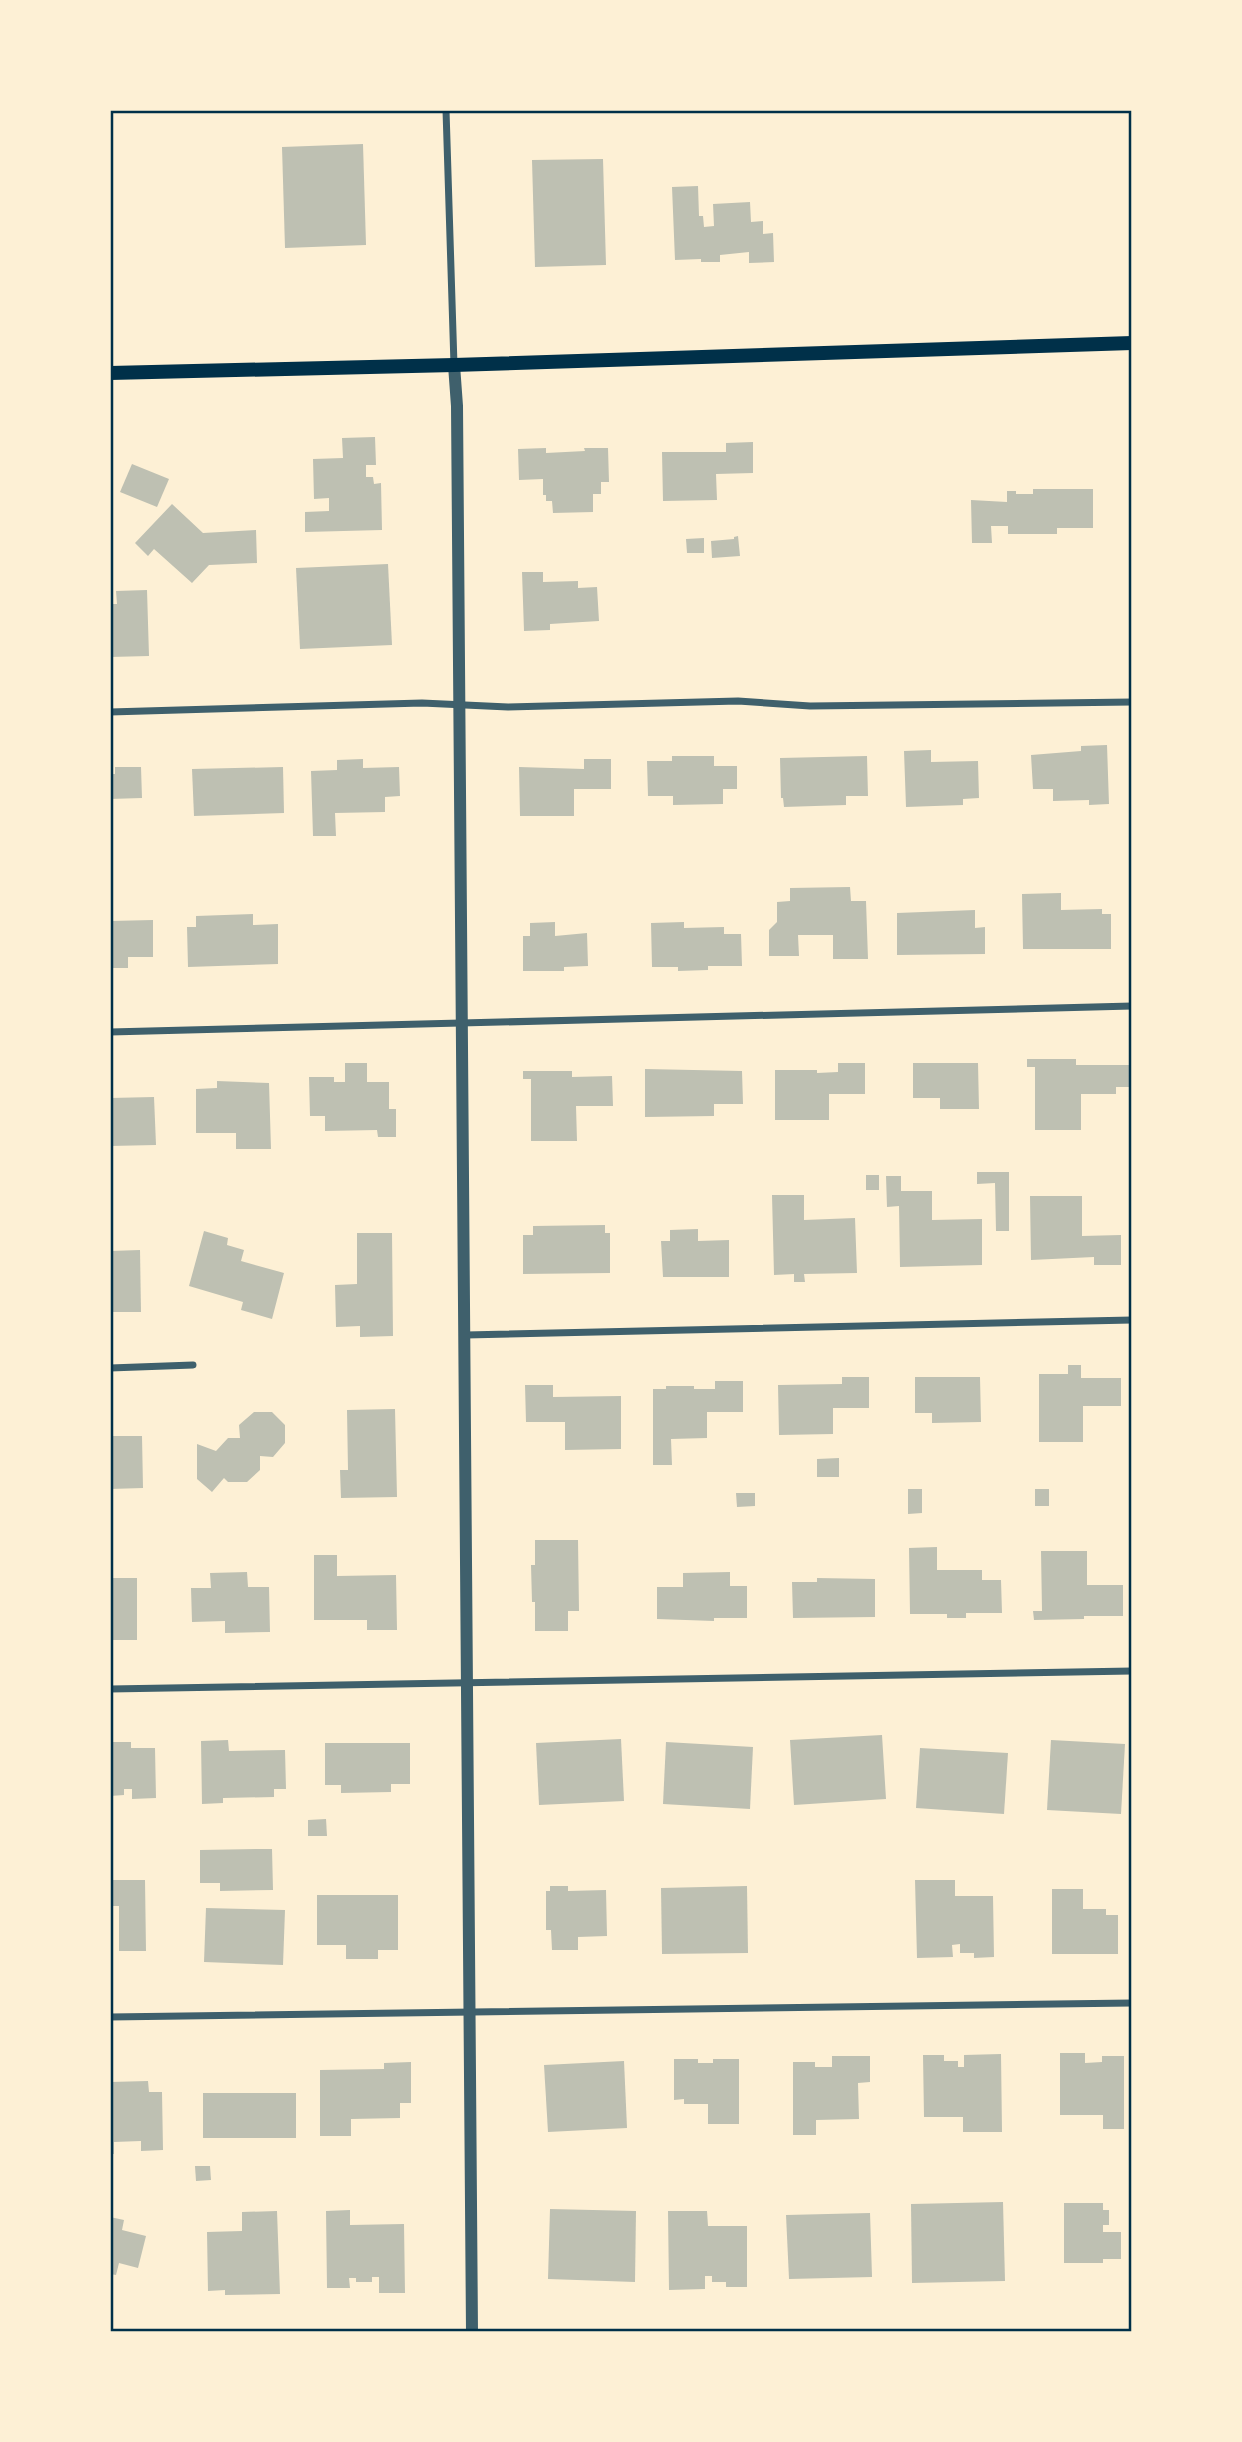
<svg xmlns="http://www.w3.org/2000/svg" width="1242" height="2442" font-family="'PT Sans Narrow',sans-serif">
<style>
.building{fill:#bec0b2}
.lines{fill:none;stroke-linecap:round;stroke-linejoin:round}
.minor{stroke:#3f606c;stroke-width:7}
.tertiary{stroke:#3f606c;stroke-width:12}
.secondary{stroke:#003049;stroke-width:14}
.neatline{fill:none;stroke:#003049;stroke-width:2.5}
</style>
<rect width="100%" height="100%" fill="#fdf0d5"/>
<!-- building -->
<g class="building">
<polygon points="363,144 366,245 285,248 282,147"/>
<polygon points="603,159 606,265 535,267 532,160"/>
<polygon points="698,186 699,216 703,216 704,227 714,226 713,204 750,202 751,222 763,221 763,234 773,233 774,262 749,263 749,252 720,255 720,262 701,262 701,259 675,260 672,187"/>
<polygon points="375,437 376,465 366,465 366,477 373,477 374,484 381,483 382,530 305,532 305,512 329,511 329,498 314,499 313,459 343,458 342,438"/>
<polygon points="753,442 753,473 716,474 717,500 663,501 662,452 726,452 726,443"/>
<polygon points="546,448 546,453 585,451 584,448 608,448 609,482 601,482 601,494 593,494 593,512 553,513 552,501 546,501 546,495 543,495 543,479 519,480 518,449"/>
<polygon points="132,464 169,479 157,507 120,492"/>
<polygon points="1033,489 1093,489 1093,528 1057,528 1057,534 1008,534 1008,526 991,526 992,543 972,543 971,500 1007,502 1007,491 1016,491 1016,494 1033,494"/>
<polygon points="172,504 203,533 256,530 257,563 209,565 192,583 154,549 148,556 135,543"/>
<polygon points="738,536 740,556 712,558 711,541 734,539 734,537"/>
<polygon points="704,538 704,553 687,553 686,539"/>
<polygon points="388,564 392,645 300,649 296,568"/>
<polygon points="522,572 543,572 543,582 578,581 578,588 597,587 599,621 550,624 550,630 524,631"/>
<polygon points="147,590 149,656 110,657 110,604 117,604 116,591"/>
<polygon points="1107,745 1109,804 1089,805 1089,800 1053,801 1053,789 1033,789 1031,755 1081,751 1081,746"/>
<polygon points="931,750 931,762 978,761 979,798 963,799 963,805 906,807 904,751"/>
<polygon points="672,756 714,756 714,766 737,766 737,789 723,789 723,804 673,805 673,796 648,796 647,761 672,761"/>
<polygon points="867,756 868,796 846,796 846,805 784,807 783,798 781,798 780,758"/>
<polygon points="363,759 363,768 399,767 400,796 385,797 385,812 335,813 336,836 313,836 311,771 337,770 337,760"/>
<polygon points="584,759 611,759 611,789 574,789 574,816 520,816 519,767 584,769"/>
<polygon points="115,767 141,767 142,798 110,799 110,774 115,774"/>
<polygon points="283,767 284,813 194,816 192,769"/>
<polygon points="850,887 851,901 866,901 868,959 833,959 833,935 798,935 799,956 769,956 769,930 777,922 777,902 790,901 790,888"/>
<polygon points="1061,893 1061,910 1102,909 1102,914 1111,914 1111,949 1023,949 1022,894"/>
<polygon points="975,910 975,928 985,927 985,954 897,955 897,913"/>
<polygon points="253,914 253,925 278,924 278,964 188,967 187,927 196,927 196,916"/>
<polygon points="153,920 153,957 128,957 128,968 110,968 110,921"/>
<polygon points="555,922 555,936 587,933 588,966 564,967 564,971 523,971 523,936 530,936 530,923"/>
<polygon points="684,922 684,928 724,927 724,934 741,934 742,966 708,966 708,970 678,971 678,967 652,967 651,923"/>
<polygon points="1027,1059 1076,1059 1076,1065 1132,1065 1132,1087 1116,1087 1116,1094 1081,1094 1081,1130 1035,1130 1035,1067 1027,1067"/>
<polygon points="345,1063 367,1063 367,1082 389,1082 389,1109 396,1109 396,1137 378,1137 377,1130 325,1131 325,1116 310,1116 309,1077 334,1077 334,1082 345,1082"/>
<polygon points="838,1063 865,1063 865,1094 829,1094 829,1120 775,1120 775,1070 817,1070 817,1073 838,1072"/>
<polygon points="913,1063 978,1063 979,1109 940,1109 940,1098 913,1098"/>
<polygon points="645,1069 742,1071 743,1104 714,1104 714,1116 645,1117"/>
<polygon points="523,1071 572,1071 572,1077 612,1076 613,1106 576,1106 577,1141 531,1141 531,1079 523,1079"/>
<polygon points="217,1081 269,1083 271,1149 236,1149 236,1133 196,1133 196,1089 217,1088"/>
<polygon points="154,1097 156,1145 110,1146 110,1098"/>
<polygon points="977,1172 1009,1172 1009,1231 996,1231 995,1183 977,1184"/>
<rect x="866" y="1175" width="13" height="15"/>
<polygon points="886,1176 901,1176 901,1191 932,1191 932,1220 982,1219 982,1265 900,1267 899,1206 887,1207"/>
<polygon points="772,1195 804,1195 804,1220 855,1218 857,1273 804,1274 805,1282 794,1282 794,1274 774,1275"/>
<polygon points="1030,1196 1082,1196 1082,1236 1121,1235 1121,1265 1094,1265 1094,1257 1031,1260"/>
<polygon points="605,1225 605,1233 610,1233 610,1273 523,1274 523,1235 533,1235 533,1226"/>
<polygon points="698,1229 698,1241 729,1240 729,1277 663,1277 661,1241 670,1241 670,1230"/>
<polygon points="204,1231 228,1238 227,1245 244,1250 241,1261 284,1273 272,1319 241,1310 243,1302 189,1286"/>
<polygon points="357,1233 392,1233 393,1336 360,1337 360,1326 336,1327 335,1285 357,1284"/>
<polygon points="140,1250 141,1312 112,1312 110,1251"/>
<polygon points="1068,1365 1081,1365 1081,1378 1121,1378 1121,1406 1083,1406 1083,1442 1039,1442 1039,1374 1068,1374"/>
<polygon points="842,1377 869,1377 869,1408 833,1408 833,1434 779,1435 778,1385 842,1384"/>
<polygon points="915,1377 980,1377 981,1422 932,1423 932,1413 915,1413"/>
<polygon points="715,1381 743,1381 743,1412 707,1412 707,1438 671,1439 672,1465 653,1465 653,1389 666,1389 666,1386 694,1386 694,1389 715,1389"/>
<polygon points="525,1385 553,1385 553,1397 621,1396 621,1449 565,1450 565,1422 526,1422"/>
<polygon points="395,1409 397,1497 341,1498 340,1470 348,1470 347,1410"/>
<polygon points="254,1412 272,1412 285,1425 285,1443 273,1457 260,1456 260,1470 247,1482 228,1482 224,1478 212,1492 197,1479 197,1444 216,1451 228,1438 240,1438 239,1425"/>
<polygon points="113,1436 142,1436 143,1488 110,1489 110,1440 113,1439"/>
<polygon points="839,1458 839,1477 817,1477 817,1459"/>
<polygon points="908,1489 922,1489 922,1513 908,1514"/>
<rect x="1035" y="1489" width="14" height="17"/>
<polygon points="736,1493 755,1493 755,1506 737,1507"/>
<polygon points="535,1540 578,1540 579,1611 568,1611 568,1631 535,1631 535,1602 532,1602 531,1565 535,1565"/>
<polygon points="937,1547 937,1570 982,1570 982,1580 1001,1580 1002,1613 966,1613 966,1618 947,1618 947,1614 910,1614 909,1548"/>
<polygon points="1041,1551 1087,1551 1087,1585 1123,1585 1123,1616 1084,1616 1084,1619 1034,1620 1033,1611 1042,1611"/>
<polygon points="314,1555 337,1555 337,1576 396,1575 397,1630 367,1630 367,1620 314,1620"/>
<polygon points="247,1572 248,1587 269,1587 270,1632 225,1633 225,1621 192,1622 191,1588 211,1588 210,1573"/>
<polygon points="730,1572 730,1586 747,1586 747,1618 714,1618 714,1621 657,1619 657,1587 683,1587 683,1573"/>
<rect x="110" y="1578" width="27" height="62"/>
<polygon points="817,1578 875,1579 875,1617 793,1618 792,1582 817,1582"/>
<polygon points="882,1735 886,1799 794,1805 790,1740"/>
<polygon points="621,1739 624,1801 539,1805 536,1743"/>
<polygon points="228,1740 229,1751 285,1750 286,1789 274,1789 274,1797 223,1798 223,1803 202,1804 201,1741"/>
<polygon points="1051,1740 1125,1744 1121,1814 1047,1810"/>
<polygon points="110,1742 131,1742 131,1748 155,1748 156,1798 132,1799 132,1789 124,1789 124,1795 110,1796"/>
<polygon points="666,1742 753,1747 750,1809 663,1804"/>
<polygon points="325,1743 410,1743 410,1784 391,1784 391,1792 341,1793 341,1785 325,1785"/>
<polygon points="920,1748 1008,1753 1004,1814 916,1808"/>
<polygon points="326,1819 327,1836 308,1836 308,1820"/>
<polygon points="258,1849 272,1849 273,1890 220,1891 220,1883 200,1883 200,1850"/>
<polygon points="110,1880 145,1880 146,1951 119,1951 119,1906 110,1906"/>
<polygon points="915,1880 955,1880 955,1896 993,1896 994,1957 974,1958 974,1953 960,1953 960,1944 952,1945 953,1957 917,1958"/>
<polygon points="550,1886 568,1886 568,1891 606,1890 607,1936 578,1937 578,1950 552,1950 551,1930 546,1930 546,1891 550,1891"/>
<polygon points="747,1886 748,1953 662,1954 661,1888"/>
<polygon points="1052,1889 1083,1889 1083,1909 1106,1909 1106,1915 1118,1915 1118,1954 1052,1954"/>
<polygon points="317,1895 398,1895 398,1950 378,1950 378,1959 346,1959 346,1945 317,1945"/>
<polygon points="206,1908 285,1910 283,1965 204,1962"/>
<polygon points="1060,2053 1085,2053 1085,2063 1102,2062 1102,2056 1124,2056 1124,2129 1103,2129 1103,2115 1060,2115"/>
<polygon points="1001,2054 1002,2132 963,2132 963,2117 924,2117 923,2055 944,2055 944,2061 958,2061 958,2067 964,2067 964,2055"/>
<polygon points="832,2056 870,2056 870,2082 858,2083 859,2119 816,2120 816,2135 793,2135 793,2062 815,2062 815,2067 832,2067"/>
<polygon points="674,2059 698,2059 698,2063 713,2063 713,2059 739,2059 739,2124 708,2124 708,2104 684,2104 684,2099 674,2100"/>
<polygon points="624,2061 627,2128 548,2132 544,2065"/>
<polygon points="411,2062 411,2103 400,2103 400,2118 351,2119 351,2136 320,2136 320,2070 384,2069 384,2063"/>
<polygon points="148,2081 149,2092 162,2092 163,2150 141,2151 141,2141 114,2142 114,2154 110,2154 110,2082"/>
<rect x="203" y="2093" width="93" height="45"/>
<polygon points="195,2166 210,2166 211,2180 196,2181"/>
<polygon points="1003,2202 1005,2281 912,2283 911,2204"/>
<polygon points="1064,2203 1103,2203 1103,2210 1109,2210 1109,2225 1103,2225 1103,2232 1121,2232 1121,2259 1103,2259 1103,2263 1064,2263"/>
<polygon points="550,2209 636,2211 635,2282 548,2279"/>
<polygon points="350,2210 350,2225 404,2224 405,2293 379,2293 379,2277 372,2277 372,2282 356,2282 356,2278 349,2278 350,2288 327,2288 326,2211"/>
<polygon points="277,2211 280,2294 225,2295 225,2290 208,2291 207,2232 242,2231 242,2212"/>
<polygon points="668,2211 707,2211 708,2226 747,2226 747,2287 726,2287 726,2282 712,2282 712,2276 705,2276 705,2289 669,2290"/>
<polygon points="870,2213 872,2277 789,2279 786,2215"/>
<polygon points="110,2217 124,2220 122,2230 146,2236 138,2268 119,2263 116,2275 110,2274"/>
</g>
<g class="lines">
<!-- minor -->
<g class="minor">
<polyline points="446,110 454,365"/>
<polyline points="110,712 422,703 508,707 738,701 810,706 1132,702"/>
<polyline points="110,1032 1132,1006"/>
<polyline points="466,1335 1132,1320"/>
<polyline points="110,1368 193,1365"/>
<polyline points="110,1689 1132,1671"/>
<polyline points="110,2017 1132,2003"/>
</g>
<!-- tertiary -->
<polyline class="tertiary" points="454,365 457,406 472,2332"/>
<!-- secondary -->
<polyline class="secondary" points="110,373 454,365 1132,343"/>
</g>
<!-- border -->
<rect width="1242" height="2442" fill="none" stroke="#fdf0d5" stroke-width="224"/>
<rect x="112" y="112" width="1018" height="2218" class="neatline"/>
</svg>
